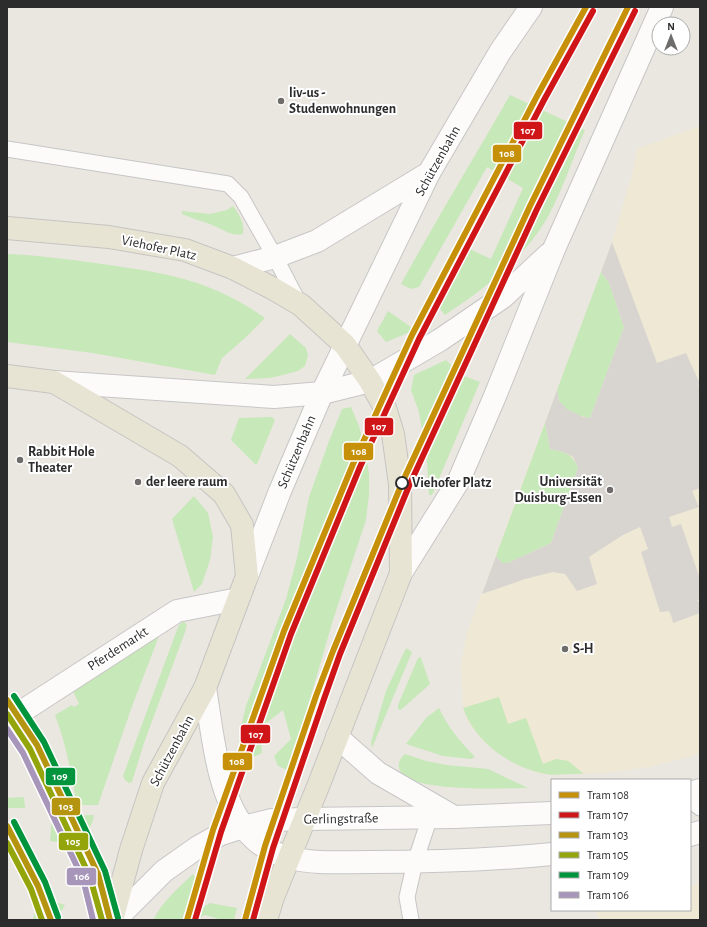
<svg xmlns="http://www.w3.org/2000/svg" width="707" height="927" font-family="'Alegreya Sans',sans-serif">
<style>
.education{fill:#eee8d5}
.green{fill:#c7e8b8}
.plaza{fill:#d8d5d0}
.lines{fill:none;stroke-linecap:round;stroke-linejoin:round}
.service-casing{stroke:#c7c6c6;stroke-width:17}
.minor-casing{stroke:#c7c6c6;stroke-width:24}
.secondary-casing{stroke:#c7c6c6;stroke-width:24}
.primary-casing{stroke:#c6c4c2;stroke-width:24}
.service{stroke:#fcfbfa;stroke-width:15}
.minor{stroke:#fcfbfa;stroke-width:22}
.secondary{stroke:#fcfbfa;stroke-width:22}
.primary{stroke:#e8e4d3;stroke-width:22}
.tram-1-casing{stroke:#fff;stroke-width:9}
.tram-2-casing{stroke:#fff;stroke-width:9}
.tram-3-casing{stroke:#fff;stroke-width:9}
.tram-4-casing{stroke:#fff;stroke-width:9}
.tram-5-casing{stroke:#fff;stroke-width:9}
.tram-6-casing{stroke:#fff;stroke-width:9}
.tram-1{stroke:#c69009;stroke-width:6}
.tram-2{stroke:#d01519;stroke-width:6}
.tram-3{stroke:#b5940f;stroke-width:6}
.tram-4{stroke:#94a50b;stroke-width:6}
.tram-5{stroke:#00943c;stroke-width:6}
.tram-6{stroke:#a795ba;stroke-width:6}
.poi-dot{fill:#6e6d6b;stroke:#fff;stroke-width:1.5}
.stop-dot{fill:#fff;stroke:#2c2c2c;stroke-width:2}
.labels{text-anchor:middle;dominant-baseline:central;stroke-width:4;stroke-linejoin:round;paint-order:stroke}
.poi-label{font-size:14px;font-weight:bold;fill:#2c2c2c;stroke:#fff;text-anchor:start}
.street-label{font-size:14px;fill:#2c2c2c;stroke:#fff}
.stop-label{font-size:14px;font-weight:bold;fill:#2c2c2c;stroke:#fff;text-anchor:start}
.line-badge{stroke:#fff;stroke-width:1.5}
.badge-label{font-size:11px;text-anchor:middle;font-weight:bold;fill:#fff}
</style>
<rect width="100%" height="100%" fill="#eae7e1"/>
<!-- education -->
<g class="education">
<polygon points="700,126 700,754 649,767 614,772 584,774 542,774 520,766 507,759 483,741 468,721 463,708 461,665 467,633 612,242 632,175 637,149"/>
<polygon points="700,881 700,920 599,920 595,910 690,910 690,887 698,884 697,882"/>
</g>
<!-- green -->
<g class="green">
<path d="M510,95L585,130C572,160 560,198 543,225C518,263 483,290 445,315L435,303L434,297L461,245L491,259L523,188L487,167L419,287L411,289L401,284C436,220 474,158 510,95Z"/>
<path d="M233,206C239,214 245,224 243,234C232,237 220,228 210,224C201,221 191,218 182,214V211L210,214L227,210Z"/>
<path d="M7,254C36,255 66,259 95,263C129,268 165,272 197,283C221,291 244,303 265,318L244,339L222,358L215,375L93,353L7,342Z"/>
<path d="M601,272L609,283L624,327L590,418C580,416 566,413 560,403C558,399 558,394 557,390Z"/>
<polygon points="388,311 415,330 386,342 377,331"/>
<polygon points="290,334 306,348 308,355 305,366 298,371 279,376 269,378 245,379"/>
<polygon points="446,360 462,375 480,382 432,495 429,495 427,462 419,412 411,390 414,375"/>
<path d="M351,407L359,426L365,449L369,474V494L366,520L333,620L289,771L278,766L274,756L291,739L283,710L260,728L262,753L240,763C237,743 241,725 246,706L286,599L297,558L309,497L329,441L342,409Z"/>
<polygon points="272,417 275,420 257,464 255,464 231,440 239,418"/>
<path d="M545,423L550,449C567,453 571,453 578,468L551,543L508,563H502L496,556Z"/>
<polygon points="194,496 208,513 213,537 210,560 202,584 194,592 172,519"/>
<polygon points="184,622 187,625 185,632 144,743 132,782 129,783 125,780 123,776 178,627 181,623"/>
<path d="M159,636L131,709L98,805H51L50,796L75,795C70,767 65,741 55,715L72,705L74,707L79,704L73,691Z"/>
<polygon points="406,648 412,652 372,748 371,742 386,691"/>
<polygon points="420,657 421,658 430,684 403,708 400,710 398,709 398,705 418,658"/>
<path d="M499,697L508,724L526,718L543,764L556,759L568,761L584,774C570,773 554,777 541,773C507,765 475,741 463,708Z"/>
<path d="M439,708C449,729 459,740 475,757L471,759L443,756L406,744L426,718Z"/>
<path d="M405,754L426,761L447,765L488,769L528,788C508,788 400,794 399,767C398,762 401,757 405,754Z"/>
<polygon points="24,797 25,808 7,808 7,798"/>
<path d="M94,815C93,825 85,835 80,845L50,841L52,816Z"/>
<polygon points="7,845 23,847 21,857 7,855"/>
<path d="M193,874L199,883L190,896L182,920H153C163,901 178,888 193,874Z"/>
<path d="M42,898L65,905C55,923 52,920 33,920L38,901Z"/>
<polygon points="210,903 237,908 234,920 222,920 205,915 195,920 205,906"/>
</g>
<!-- plaza -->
<polygon class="plaza" points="612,242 657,363 686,353 700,384 698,385 700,389 700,488 692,491 699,507 669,517 672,527 681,524 700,579 700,599 697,600 700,603 700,613 673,623 672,618 669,611 660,612 641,552 648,549 640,527 623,535 589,557 597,584 577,591 565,574 553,572 525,579 482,594 496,556 502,563 508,563 551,543 578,468 573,457 563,452 550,449 545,423 557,390 559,401 567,409 583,417 590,418 624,327 609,283 601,272"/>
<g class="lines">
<defs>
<g id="service">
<polyline points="7,149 228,184 241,197 275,257 300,305"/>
<polyline points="690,800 700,808"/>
<polyline points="411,920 407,897 415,862 430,817"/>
</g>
<polyline id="minor" points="7,721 177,611 238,599"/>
<g id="secondary">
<polyline points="233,268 275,257 317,241 429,173"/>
<polyline points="54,382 274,397 322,393 370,381 440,340 503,297 549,254"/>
<polyline points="401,573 459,480 495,396 554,249 662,7"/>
<polyline points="247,576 280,491 322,393 429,173 500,52 531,7"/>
<path d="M205,688C212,730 217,792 243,826C254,842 271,853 290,858C314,864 342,862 368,862C429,862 491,860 552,854"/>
<polyline points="337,737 378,773 454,817"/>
<polyline points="690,793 700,790"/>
<polyline points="690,835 700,832"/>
<polyline points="115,920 164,871 198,847 221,834 243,827 272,820 304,819 455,817 552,813"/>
</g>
<g id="primary">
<polyline points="7,228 109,237 185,250 233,268 272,288 301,305 345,345 370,381 385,408 393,434 400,484 401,573 319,784 273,897 266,920"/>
<polyline points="7,376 54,382 180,456 224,494 242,525 247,576 205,688 153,783 131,850 112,920"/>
</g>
</defs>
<!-- service casing -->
<use href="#service" class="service-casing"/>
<!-- minor casing -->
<use href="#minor" class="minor-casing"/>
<!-- secondary casing -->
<use href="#secondary" class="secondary-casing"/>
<!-- primary casing -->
<use href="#primary" class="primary-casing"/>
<!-- service -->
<use href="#service" class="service"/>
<!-- minor -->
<use href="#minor" class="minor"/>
<!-- secondary -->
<use href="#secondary" class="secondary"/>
<!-- primary -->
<use href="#primary" class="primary"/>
<defs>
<g id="tram-1">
<polyline points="187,920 213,830 284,631 353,464 412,335 537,96 586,7"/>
<polyline points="245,920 265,846 316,696 333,651 402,483 530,206 628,7"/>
</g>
<g id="tram-2">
<polyline points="195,920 221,832 291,634 360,467 419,339 544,100 593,11"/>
<polyline points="253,920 273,848 324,699 340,654 409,486 537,209 635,11"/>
</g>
<g id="tram-3">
<polyline points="7,700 37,745 98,874 110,920"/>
<polyline points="7,826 38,886 51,920"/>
</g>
<g id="tram-4">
<polyline points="7,714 30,749 90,877 102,920"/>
<polyline points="7,843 31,889 42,920"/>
</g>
<g id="tram-5">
<polyline points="14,696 44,742 105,871 118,918"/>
<polyline points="14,822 45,882 58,917"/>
</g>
<polyline id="tram-6" points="7,729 23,753 83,879 93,920"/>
</defs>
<!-- tram-1 casing -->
<use href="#tram-1" class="tram-1-casing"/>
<!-- tram-2 casing -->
<use href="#tram-2" class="tram-2-casing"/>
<!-- tram-3 casing -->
<use href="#tram-3" class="tram-3-casing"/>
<!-- tram-4 casing -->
<use href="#tram-4" class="tram-4-casing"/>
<!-- tram-5 casing -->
<use href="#tram-5" class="tram-5-casing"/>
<!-- tram-6 casing -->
<use href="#tram-6" class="tram-6-casing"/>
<!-- tram-1 -->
<use href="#tram-1" class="tram-1"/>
<!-- tram-2 -->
<use href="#tram-2" class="tram-2"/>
<!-- tram-3 -->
<use href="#tram-3" class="tram-3"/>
<!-- tram-4 -->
<use href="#tram-4" class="tram-4"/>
<!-- tram-5 -->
<use href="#tram-5" class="tram-5"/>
<!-- tram-6 -->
<use href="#tram-6" class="tram-6"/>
</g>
<!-- markers -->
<g class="poi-dot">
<circle cx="281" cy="101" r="4"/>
<circle cx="20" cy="460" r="4"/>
<circle cx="138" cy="482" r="4"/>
<circle cx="610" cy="490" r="4"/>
<circle cx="565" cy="649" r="4"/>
</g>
<circle class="stop-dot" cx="402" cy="483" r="6"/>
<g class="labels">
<!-- poi labels -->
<g class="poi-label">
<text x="289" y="93">liv-us -<tspan x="289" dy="16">Studenwohnungen</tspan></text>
<text x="28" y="452">Rabbit Hole<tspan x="28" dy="16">Theater</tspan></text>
<text x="146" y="482">der leere raum</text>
<text x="602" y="482" text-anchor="end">Universität<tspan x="602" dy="16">Duisburg-Essen</tspan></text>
<text x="573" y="649">S-H</text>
</g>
<!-- street labels -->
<g class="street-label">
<text transform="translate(438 161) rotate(-61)">Schützenbahn</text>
<text transform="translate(159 248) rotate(12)">Viehofer Platz</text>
<text transform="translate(297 452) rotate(-67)">Schützenbahn</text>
<text transform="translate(118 649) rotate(-33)">Pferdemarkt</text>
<text transform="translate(172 751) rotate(-62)">Schützenbahn</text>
<text transform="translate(341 819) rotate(-1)">Gerlingstraße</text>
</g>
<!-- stop labels -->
<g class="stop-label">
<text x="412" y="483">Viehofer Platz</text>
</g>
</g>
<g class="line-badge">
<rect x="513" y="121" width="30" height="19" rx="4" fill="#d01519"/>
<rect x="492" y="144" width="30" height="19" rx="4" fill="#c69009"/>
<rect x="364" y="417" width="30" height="19" rx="4" fill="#d01519"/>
<rect x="343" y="442" width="31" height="19" rx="4" fill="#c69009"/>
<rect x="240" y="724" width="31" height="20" rx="4" fill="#d01519"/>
<rect x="222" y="752" width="31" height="19" rx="4" fill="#c69009"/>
<rect x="45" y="767" width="31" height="19" rx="4" fill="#00943c"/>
<rect x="51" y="797" width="30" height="19" rx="4" fill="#b5940f"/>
<rect x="58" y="832" width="31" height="19" rx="4" fill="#94a50b"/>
<rect x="66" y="867" width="31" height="19" rx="4" fill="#a795ba"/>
</g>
<g class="badge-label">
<text x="528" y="134">107</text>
<text x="507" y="157">108</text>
<text x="379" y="430">107</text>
<text x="359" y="455">108</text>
<text x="256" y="738">107</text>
<text x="237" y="765">108</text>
<text x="60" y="780">109</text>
<text x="66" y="810">103</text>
<text x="73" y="845">105</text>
<text x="82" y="880">106</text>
</g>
<!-- border -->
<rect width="707" height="927" fill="none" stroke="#2c2c2c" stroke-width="16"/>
<!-- legend -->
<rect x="551" y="779" width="140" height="132" fill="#ffffff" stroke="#ababab"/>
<rect x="559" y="792" width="20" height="6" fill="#c69009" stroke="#ababab"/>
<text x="587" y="799" font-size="12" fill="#2c2c2c">Tram 108</text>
<rect x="559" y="812" width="20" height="6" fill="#d01519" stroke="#ababab"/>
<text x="587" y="819" font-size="12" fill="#2c2c2c">Tram 107</text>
<rect x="559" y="832" width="20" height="6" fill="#b5940f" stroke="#ababab"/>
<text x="587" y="839" font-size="12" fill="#2c2c2c">Tram 103</text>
<rect x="559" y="852" width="20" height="6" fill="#94a50b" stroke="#ababab"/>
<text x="587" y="859" font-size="12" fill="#2c2c2c">Tram 105</text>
<rect x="559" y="872" width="20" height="6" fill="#00943c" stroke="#ababab"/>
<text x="587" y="879" font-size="12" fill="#2c2c2c">Tram 109</text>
<rect x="559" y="892" width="20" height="6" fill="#a795ba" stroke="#ababab"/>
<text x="587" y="899" font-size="12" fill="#2c2c2c">Tram 106</text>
<!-- north arrow -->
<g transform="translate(671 36)"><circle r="19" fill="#ffffff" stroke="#ababab"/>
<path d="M0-3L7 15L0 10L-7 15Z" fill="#6e6d6b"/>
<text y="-6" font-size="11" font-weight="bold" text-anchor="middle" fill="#2c2c2c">N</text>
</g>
</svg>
